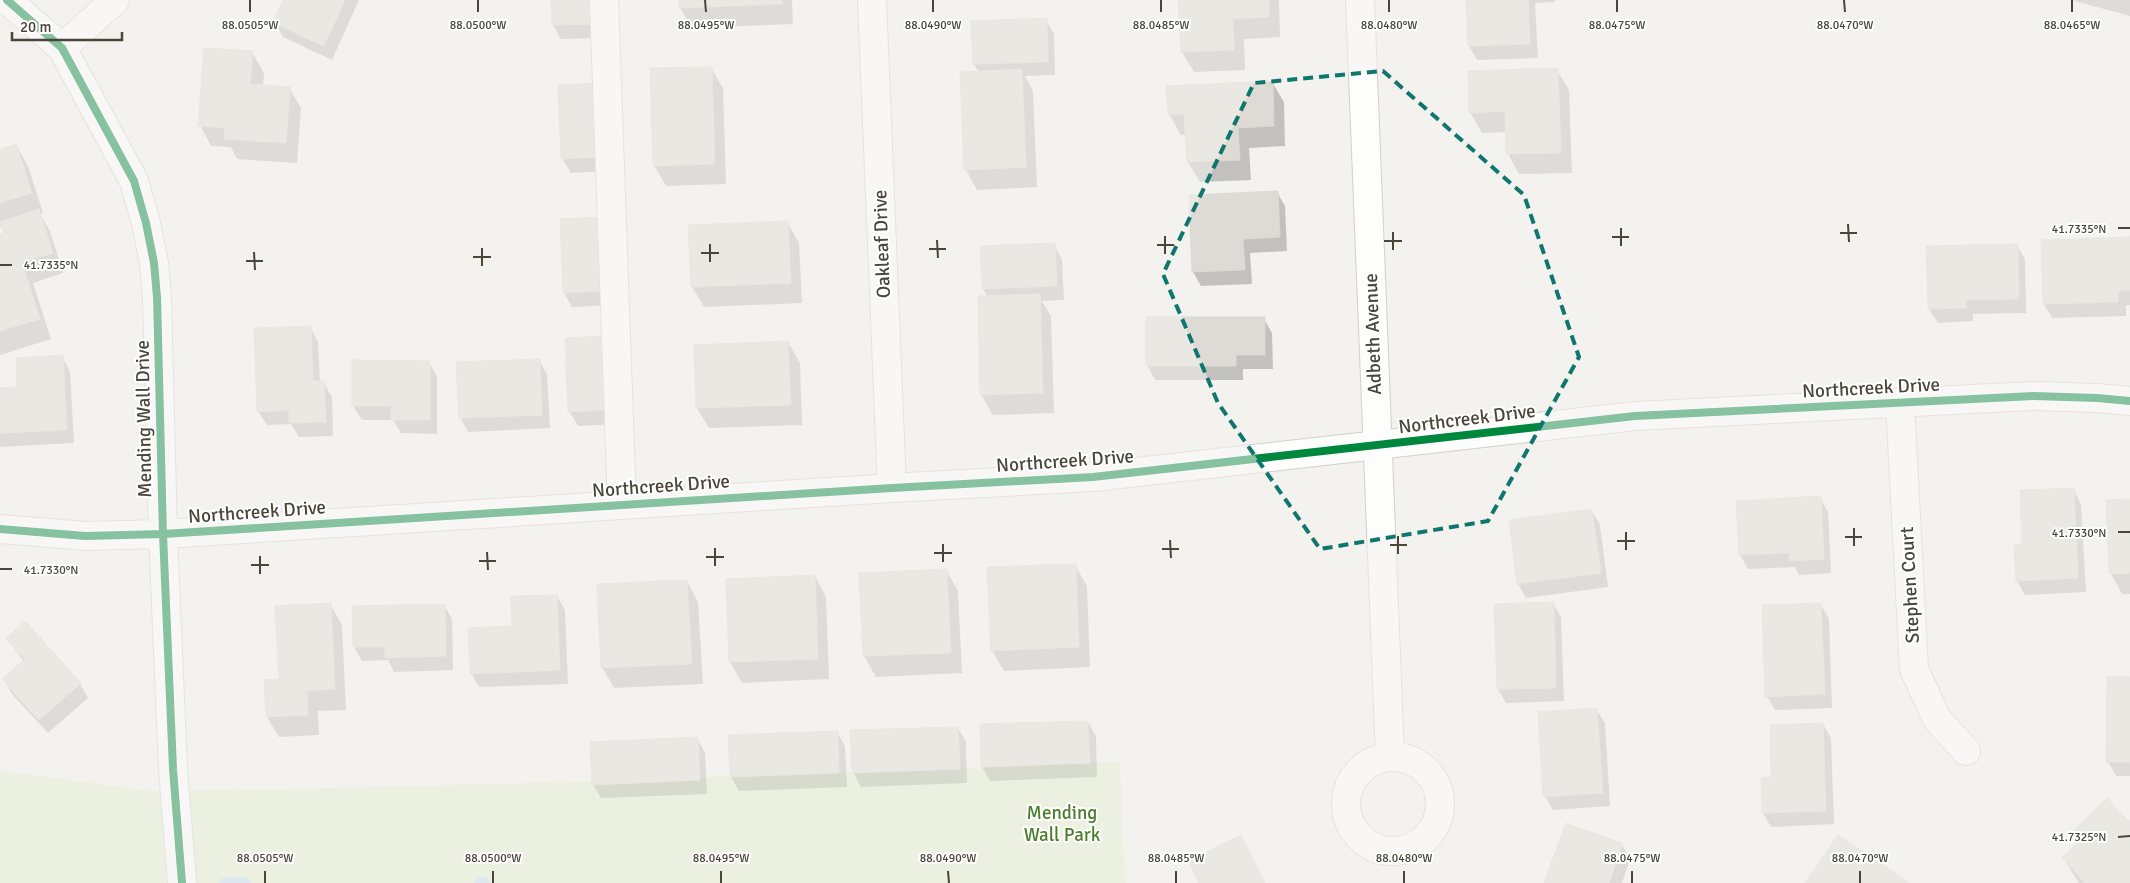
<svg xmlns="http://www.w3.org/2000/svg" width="2130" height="883" font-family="Signika,sans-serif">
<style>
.green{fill:#e1eecf}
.shadow{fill:#0003}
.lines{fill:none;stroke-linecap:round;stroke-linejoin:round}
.stream{stroke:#c0ddf1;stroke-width:11}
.building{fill:#dedbd6;stroke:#dcd9d4}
.minor-casing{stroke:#d2d0cb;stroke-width:30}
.minor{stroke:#fdfdfc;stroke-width:28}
.cycleway-casing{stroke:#fff;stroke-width:11}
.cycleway{stroke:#00873e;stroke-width:8}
.marked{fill:none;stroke:#0f766e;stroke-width:4;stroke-dasharray:10 6;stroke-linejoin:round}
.ticks{fill:none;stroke:#4b4439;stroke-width:2}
.labels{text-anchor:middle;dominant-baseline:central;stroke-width:4;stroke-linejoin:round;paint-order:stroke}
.street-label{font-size:19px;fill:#4b4439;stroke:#fff}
.park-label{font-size:19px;fill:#4a7f2a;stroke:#fff}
.ticks-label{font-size:12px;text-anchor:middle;fill:#4b4439;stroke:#fff;stroke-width:4;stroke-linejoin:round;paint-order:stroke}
</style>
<rect width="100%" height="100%" fill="#f4f2ee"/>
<!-- green -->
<polygon class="green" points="1120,762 1125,883 0,883 0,771 153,791 208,791 572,782"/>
<!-- shadow -->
<g class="shadow">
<polygon points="285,0 359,0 332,60 283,37 275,23"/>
<polygon points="552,0 602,0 603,38 561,39 553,25"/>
<polygon points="680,0 792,0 793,24 692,28 680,8"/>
<polygon points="1179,0 1279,0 1280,37 1244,39 1245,70 1194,72 1182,52"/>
<polygon points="1467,0 1555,0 1555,2 1535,3 1538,58 1477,60 1469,46"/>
<polygon points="2071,0 2130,0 2130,16"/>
<polygon points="1046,20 1054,34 1055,75 1025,76 1033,91 1037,187 977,190 966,170 979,73 974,64"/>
<polygon points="252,52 264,73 263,86 289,88 301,108 297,163 237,159 231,147 211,146 200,125"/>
<polygon points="711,68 723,88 726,184 666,186 654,165"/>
<polygon points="1557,70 1569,90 1572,173 1519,174 1508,154 1507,132 1482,133 1470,112"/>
<polygon points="1272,82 1284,102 1285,146 1249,148 1251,180 1200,182 1188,162 1186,135 1181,135 1169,114"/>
<polygon points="559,86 609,171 571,173 562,158"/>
<polygon points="16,145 28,166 43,213 40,214 50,231 63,273 33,283 51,339 0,355 0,236 6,234 3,226 0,227 0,150"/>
<polygon points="1277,192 1285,206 1287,251 1250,253 1252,284 1201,286 1193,272 1190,196"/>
<polygon points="562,220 615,305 572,307 564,293"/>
<polygon points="787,222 799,243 802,303 704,307 692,287"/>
<polygon points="2130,238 2130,305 2126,305 2126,316 2052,318 2044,304 2042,241"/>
<polygon points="1054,245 1062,259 1064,300 1042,301 1051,316 1054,413 993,415 981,394 988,297 983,289"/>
<polygon points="2017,245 2025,259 2026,313 1973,314 1973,321 1938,323 1929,309"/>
<polygon points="1264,319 1272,333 1273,369 1243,369 1243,380 1155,380 1147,365"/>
<polygon points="310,327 318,342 320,383 324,383 332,397 333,436 299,437 291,424 267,425 258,411"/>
<polygon points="566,339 618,424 578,426 570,412"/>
<polygon points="788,342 800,363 802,425 709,428 697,408"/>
<polygon points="62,357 70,371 74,443 0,447 0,389 18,388"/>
<polygon points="539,360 547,374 550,428 468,432 460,417"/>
<polygon points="429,362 437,376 437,434 401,433 393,420 362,420 353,406"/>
<polygon points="2073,489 2081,504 2086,592 2025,595 2017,581"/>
<polygon points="1820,498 1828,512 1831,573 1799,575 1795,567 1748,569 1740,555 1737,503"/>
<polygon points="2130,501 2130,594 2122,594 2111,574"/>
<polygon points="1592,511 1600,525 1608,587 1526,598 1518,584"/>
<polygon points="1075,565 1087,586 1090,667 1004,671 992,650"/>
<polygon points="947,571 958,591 962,673 876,677 864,656 861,574"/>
<polygon points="815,576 826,597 829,679 742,683 730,662 727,580"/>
<polygon points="687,581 698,602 703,684 614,688 602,667"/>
<polygon points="557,596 565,610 568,684 479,687 471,673 514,627"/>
<polygon points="1553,603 1561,617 1564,701 1506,703 1498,689"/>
<polygon points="330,604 342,625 346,710 318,711 319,735 279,737 267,717 265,681 280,680"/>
<polygon points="1820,604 1829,618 1832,708 1775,710 1767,696"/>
<polygon points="444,605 452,619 453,670 394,672 388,660 362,661 354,647"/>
<polygon points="8,639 80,684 88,698 48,733 12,694 4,680 24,662"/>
<polygon points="2130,678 2130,776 2116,776 2108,762"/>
<polygon points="1596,709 1605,723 1610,806 1553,810 1545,796"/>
<polygon points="1088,722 1096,736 1097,777 990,781 982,767"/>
<polygon points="1823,724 1831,738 1834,824 1771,827 1763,813"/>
<polygon points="958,728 966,742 967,783 861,787 853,772"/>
<polygon points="837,732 845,746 847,787 739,791 731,777 730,736"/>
<polygon points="697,738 705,753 707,794 601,798 593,784"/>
<polygon points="2130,824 2130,883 2079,883 2063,858 2077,846 2071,835"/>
<polygon points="1622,845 1630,859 1622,883 1545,883"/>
</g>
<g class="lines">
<!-- stream -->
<g class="stream">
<polyline points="225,883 245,883"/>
<polyline points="480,883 484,883"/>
</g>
</g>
<!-- building -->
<g class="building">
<polygon points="283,0 345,0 324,46 273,23"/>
<polygon points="551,0 595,0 596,24 552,25"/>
<polygon points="679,0 782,0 782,4 679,8"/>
<polygon points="1178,0 1269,0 1269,17 1233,19 1234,50 1181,52"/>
<polygon points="1466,0 1528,0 1530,44 1468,46"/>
<polygon points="1047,18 1048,62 973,64 971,21"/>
<polygon points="204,48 253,51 250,84 290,87 286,143 224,139 225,128 198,126"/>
<polygon points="712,67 715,164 653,166 650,68"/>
<polygon points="1558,68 1561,153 1506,154 1505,111 1469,113 1468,71"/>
<polygon points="1022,69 1026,167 964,170 960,72"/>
<polygon points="1273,81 1274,126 1238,128 1240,160 1187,162 1184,114 1168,115 1166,86"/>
<polygon points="598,83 601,157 561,159 558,85"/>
<polygon points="16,144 32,193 0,203 0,149"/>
<polygon points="1278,191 1280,237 1243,239 1245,270 1192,272 1189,195"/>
<polygon points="39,209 53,253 22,262 40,319 0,331 0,234 4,233 0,222"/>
<polygon points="604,217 607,291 563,293 560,219"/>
<polygon points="788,221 791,283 691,287 688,225"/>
<polygon points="2130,237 2130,290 2118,291 2118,302 2043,304 2041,240"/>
<polygon points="1055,243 1057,286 982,289 980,246"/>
<polygon points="2018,244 2019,299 1965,300 1966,308 1928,309 1926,246"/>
<polygon points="1040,294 1043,393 980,395 978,296"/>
<polygon points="1146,317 1265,317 1265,355 1236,355 1236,366 1146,366"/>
<polygon points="311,326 313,381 324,381 326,422 289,423 289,410 257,412 254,328"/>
<polygon points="608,336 611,410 568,412 565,338"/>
<polygon points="788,341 791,405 696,408 694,345"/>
<polygon points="63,355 67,430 0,433 0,388 17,387 16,358"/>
<polygon points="540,359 542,415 459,418 456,362"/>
<polygon points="352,360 430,361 430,420 391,420 391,406 352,406"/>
<polygon points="2074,488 2078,578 2016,581 2014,544 2022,544 2020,490"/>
<polygon points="1821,496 1824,559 1790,561 1789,553 1739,555 1736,501"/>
<polygon points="2130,499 2130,573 2109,574 2106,500"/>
<polygon points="1592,509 1601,573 1517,584 1509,520"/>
<polygon points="1076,564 1079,647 991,651 987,567"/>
<polygon points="947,569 951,653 863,656 859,573"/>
<polygon points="815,575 818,659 729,662 726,579"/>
<polygon points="687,580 692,664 601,668 597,584"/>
<polygon points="557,595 560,670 470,674 468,628 512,626 511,596"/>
<polygon points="1554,602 1556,688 1497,689 1494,604"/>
<polygon points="331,603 335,689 307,691 308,715 266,717 264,680 279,679 275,606"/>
<polygon points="1821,603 1825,694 1765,697 1762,605"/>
<polygon points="445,604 446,656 385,658 385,647 353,647 352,606"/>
<polygon points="25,621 81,683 39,720 2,679 25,659 6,639"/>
<polygon points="2107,677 2130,677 2130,762 2106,762"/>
<polygon points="1597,708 1603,793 1543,797 1538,712"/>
<polygon points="1088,721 1090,763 981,767 980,724"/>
<polygon points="1823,723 1826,811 1762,813 1761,778 1771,777 1770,725"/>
<polygon points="958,727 960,769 852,773 850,730"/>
<polygon points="838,731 839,773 730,777 728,735"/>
<polygon points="698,737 700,780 592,785 590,742"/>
<polygon points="2107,798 2130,822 2130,883 2085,883 2062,858 2077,843 2069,835"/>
<polygon points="1566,823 1623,844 1609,883 1544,883"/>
<polygon points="1241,835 1265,883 1199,883 1188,861"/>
<polygon points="1838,835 1910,883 1805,883"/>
</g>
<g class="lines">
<defs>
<g id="minor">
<polyline points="7,0 62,48 134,181 146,223 154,263 157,297 163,534 173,769 182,883"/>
<polyline points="604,0 622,505"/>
<polyline points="872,0 892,488"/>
<polyline points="1360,0 1390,757"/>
<polyline points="62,48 115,0"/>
<polyline points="1900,402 1914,669 1937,719 1966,751"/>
<polyline points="0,529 85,536 163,534 892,488 1093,477 1635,416 2033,396 2097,398 2130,401"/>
<circle cx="1393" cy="804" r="47"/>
</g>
</defs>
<!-- minor casing -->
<use href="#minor" class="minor-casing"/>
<!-- minor -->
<use href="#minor" class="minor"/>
<defs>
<g id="cycleway">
<polyline points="7,0 62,48 134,181 146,223 154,263 157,297 163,534 173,769 182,883"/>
<polyline points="0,529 85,536 163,534 892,488 1093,477 1635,416 2033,396 2097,398 2130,401"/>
</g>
</defs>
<!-- cycleway casing -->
<use href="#cycleway" class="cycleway-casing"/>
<!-- cycleway -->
<use href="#cycleway" class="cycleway"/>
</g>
<!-- marked area -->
<path d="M0 0H2130V883H0ZM1383,71L1524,195L1579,357L1488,521L1320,549L1218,403L1163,274L1254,83Z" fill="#f4f2ee" fill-opacity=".55" fill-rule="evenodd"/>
<path class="marked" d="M1383,71L1524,195L1579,357L1488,521L1320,549L1218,403L1163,274L1254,83Z"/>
<!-- ticks -->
<path class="ticks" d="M250,0V12M478,0V12M705,0L706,12M933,0V12M1161,0V12M1389,0V12M1617,0V12M1844,0L1845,12M2072,0V12M1848,224L1849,242M1621,228V246M2118,228H2130M1393,232V250M1840,233H1857M1165,236V254M1612,237H1629M937,240L938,258M1384,241H1402M710,244V262M1157,245H1174M482,248V266M929,249H946M254,252L255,270M701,253H719M473,257H491M246,261H263M0,265H12M1854,528V546M1626,532V550M2118,532H2130M1398,536V554M1845,537H1862M1170,540L1171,558M1617,541H1635M943,544V562M1390,545H1407M715,548V566M1162,549H1179M487,552L488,570M934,553H952M260,556V574M706,557H724M479,561H496M251,565H269M0,569H12M2118,837L2130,836M265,871V883M493,871V883M721,871V883M948,871L949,883M1176,871V883M1404,871V883M1632,871V883M1860,871V883"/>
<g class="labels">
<!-- street labels -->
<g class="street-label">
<text transform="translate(882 244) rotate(-92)">Oakleaf Drive</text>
<text transform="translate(1373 334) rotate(-92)">Adbeth Avenue</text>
<text transform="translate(1871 388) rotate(-3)">Northcreek Drive</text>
<text transform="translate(144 419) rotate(-91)">Mending Wall Drive</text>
<text transform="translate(1467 419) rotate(-7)">Northcreek Drive</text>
<text transform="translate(1065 461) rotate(-4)">Northcreek Drive</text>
<text transform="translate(661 486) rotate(-4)">Northcreek Drive</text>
<text transform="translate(257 512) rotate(-4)">Northcreek Drive</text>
<text transform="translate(1910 585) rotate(-93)">Stephen Court</text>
</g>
<!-- park labels -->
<g class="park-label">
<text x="1062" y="813">Mending<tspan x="1062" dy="22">Wall Park</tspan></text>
</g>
</g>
<g class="ticks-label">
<text x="250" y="29">88.0505°W</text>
<text x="478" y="29">88.0500°W</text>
<text x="706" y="29">88.0495°W</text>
<text x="933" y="29">88.0490°W</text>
<text x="1161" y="29">88.0485°W</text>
<text x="1389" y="29">88.0480°W</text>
<text x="1617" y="29">88.0475°W</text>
<text x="1845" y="29">88.0470°W</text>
<text x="2072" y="29">88.0465°W</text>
<text x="2079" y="233">41.7335°N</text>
<text x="51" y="269">41.7335°N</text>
<text x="2079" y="537">41.7330°N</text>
<text x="51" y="574">41.7330°N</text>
<text x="2079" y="841">41.7325°N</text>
<text x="265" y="862">88.0505°W</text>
<text x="493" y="862">88.0500°W</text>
<text x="721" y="862">88.0495°W</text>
<text x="948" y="862">88.0490°W</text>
<text x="1176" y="862">88.0485°W</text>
<text x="1404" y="862">88.0480°W</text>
<text x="1632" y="862">88.0475°W</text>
<text x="1860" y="862">88.0470°W</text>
</g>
<!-- scale -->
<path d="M12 32v8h110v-8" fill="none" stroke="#4b4439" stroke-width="2.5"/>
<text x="20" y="32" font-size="15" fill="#4b4439" stroke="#ffffff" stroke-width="4" paint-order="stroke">20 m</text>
</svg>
